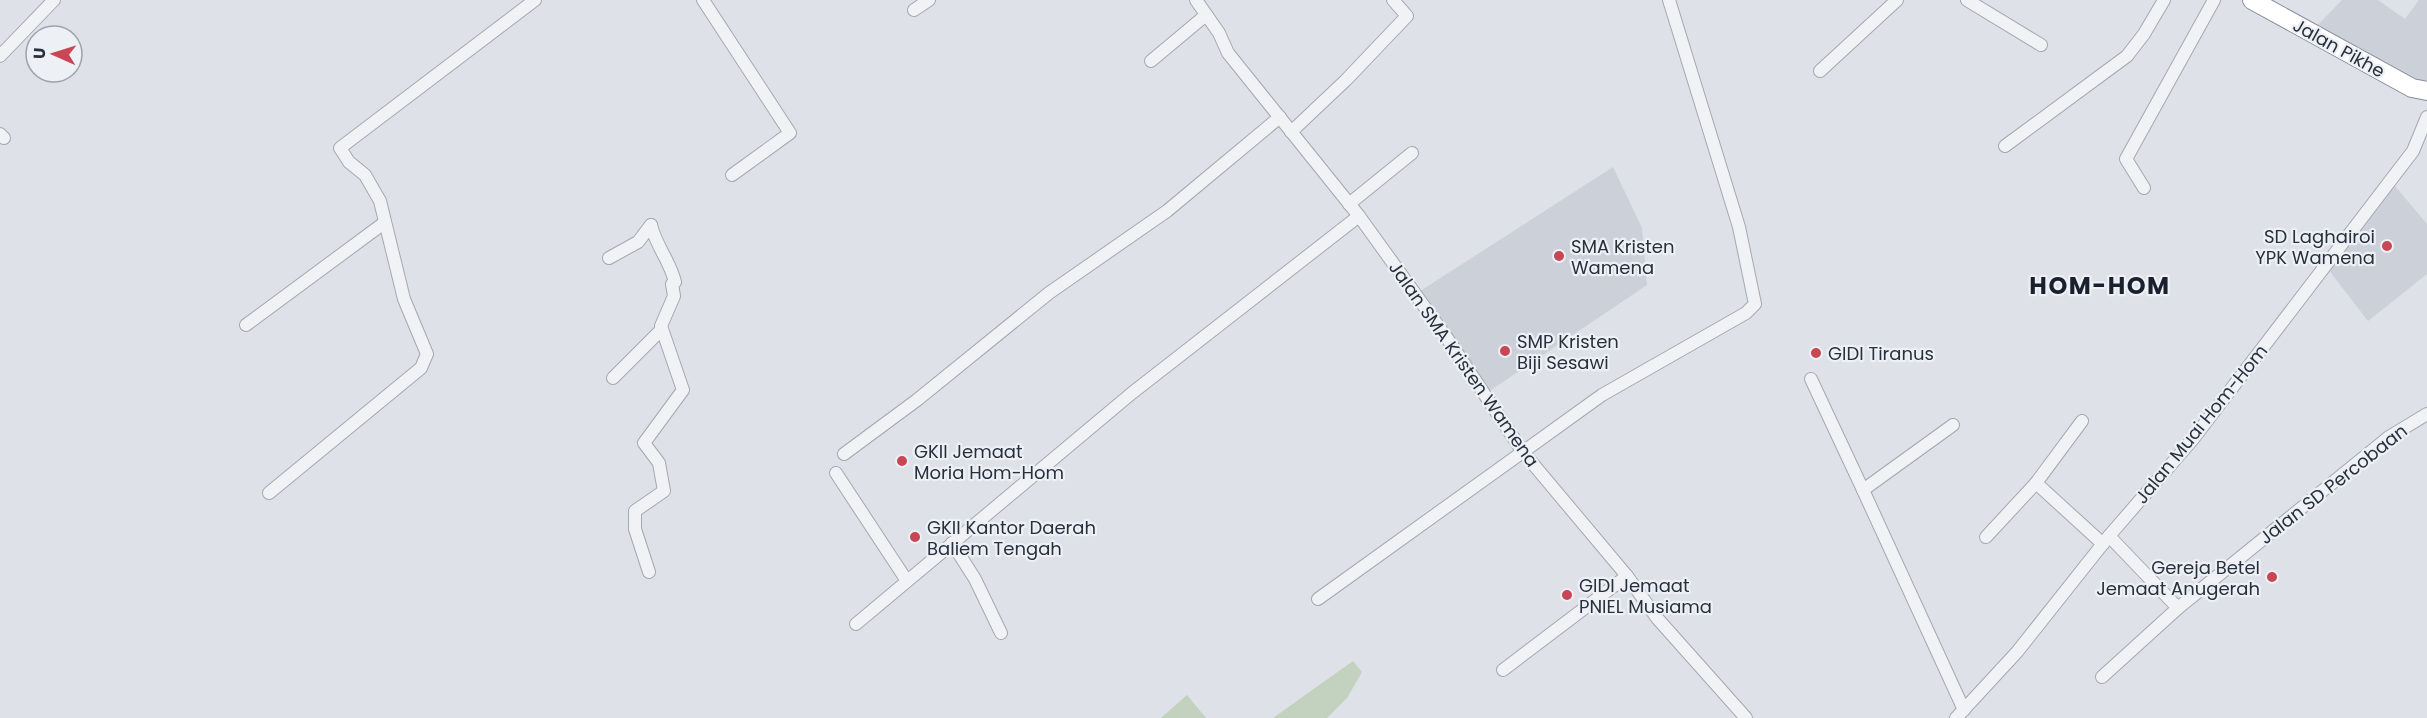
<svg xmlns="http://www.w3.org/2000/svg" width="2427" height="718" font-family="Poppins,sans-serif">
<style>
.built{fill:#ccd0d9}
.green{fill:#c3d1bf}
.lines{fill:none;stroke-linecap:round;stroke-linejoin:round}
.minor-casing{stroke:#a4a8b1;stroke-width:14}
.highway-casing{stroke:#868e9d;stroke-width:20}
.minor{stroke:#f1f2f6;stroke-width:12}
.highway{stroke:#fff;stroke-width:18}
.poi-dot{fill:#c94655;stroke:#edf0f5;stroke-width:2}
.labels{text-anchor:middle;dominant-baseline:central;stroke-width:4.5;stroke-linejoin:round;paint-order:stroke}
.street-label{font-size:18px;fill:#282f3d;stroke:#edf0f5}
.poi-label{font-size:18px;fill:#282f3d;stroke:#edf0f5;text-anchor:start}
.district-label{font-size:24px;font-weight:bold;letter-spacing:1.5px;fill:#1a202e;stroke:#edf0f5}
</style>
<rect width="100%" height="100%" fill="#dee1e7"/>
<!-- built -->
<g class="built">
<polygon points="2342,0 2378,0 2405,19 2419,0 2427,0 2427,80 2412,81 2316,27"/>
<polygon points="1613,167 1642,228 1647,285 1485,394 1414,295"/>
<polygon points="2395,186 2427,224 2427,274 2368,321 2328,269"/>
</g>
<!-- green -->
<g class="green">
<polygon points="1353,661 1362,672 1347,698 1327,718 1273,718"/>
<polygon points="1187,695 1206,718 1161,718"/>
</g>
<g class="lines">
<defs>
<g id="minor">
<polyline points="703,0 790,133 732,175"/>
<polyline points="1196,0 1219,33 1228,53 1359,216 1447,338 1523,452 1627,576 1657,618 1746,718"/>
<polyline points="1967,0 2041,45"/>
<polyline points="914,10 929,0"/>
<polyline points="0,56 54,0"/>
<polyline points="1151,61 1206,15"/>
<polyline points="1820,71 1897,0"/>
<polyline points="1291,132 1346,80 1407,16 1393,0"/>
<polyline points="0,134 4,138"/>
<polyline points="2005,146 2127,56 2144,34 2164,0"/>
<polyline points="2144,188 2126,159 2214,0"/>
<polyline points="1349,204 1412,153"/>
<polyline points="609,258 638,242 651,225"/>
<polyline points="246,325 384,223"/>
<polyline points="613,378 661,330"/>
<polyline points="1811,379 1863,490"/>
<polyline points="1953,425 1863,490 1964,710"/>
<polyline points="844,454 917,400 1049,293 1167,211 1280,117"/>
<polyline points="836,473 907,581"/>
<polyline points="2036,483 2103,544"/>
<polyline points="269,493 421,368 427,354 404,299 380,201 365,175 349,162 340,148 535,0"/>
<polyline points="2109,536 2178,608 2389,437 2427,414"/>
<polyline points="1986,537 2036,483 2082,421"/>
<polyline points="952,543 975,579 1001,633"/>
<path d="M649,572L635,529V511L664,491L659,463L644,443L683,390L661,326L674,296L672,284L675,282C670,261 656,246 651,225"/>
<polyline points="1318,599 1602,395 1746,313 1755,304 1739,227 1669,0"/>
<polyline points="856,624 1132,393 1359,216"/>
<polyline points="1503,670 1627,576"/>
<polyline points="2102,677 2178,608"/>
<polyline points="1956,718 2017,652 2109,536 2193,439 2413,151 2427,117"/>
</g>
<polyline id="highway" points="2252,0 2412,88 2427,91"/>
</defs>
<!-- minor casing -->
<use href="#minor" class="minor-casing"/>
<!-- highway casing -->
<use href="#highway" class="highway-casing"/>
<!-- minor -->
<use href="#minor" class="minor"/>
<!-- highway -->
<use href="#highway" class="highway"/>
</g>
<!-- markers -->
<g class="poi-dot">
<circle cx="2387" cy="246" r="6"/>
<circle cx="1559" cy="256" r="6"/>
<circle cx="1505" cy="351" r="6"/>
<circle cx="1816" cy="353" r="6"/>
<circle cx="902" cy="461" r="6"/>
<circle cx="915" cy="537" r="6"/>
<circle cx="2272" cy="577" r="6"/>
<circle cx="1567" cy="595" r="6"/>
</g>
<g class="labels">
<!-- street labels -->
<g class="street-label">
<text transform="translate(2339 48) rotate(29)">Jalan Pikhe</text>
<text transform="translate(1464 364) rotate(55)">Jalan SMA Kristen Wamena</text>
<text transform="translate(2201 424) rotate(-51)">Jalan Muai Hom-Hom</text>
<text transform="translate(2333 484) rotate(-38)">Jalan SD Percobaan</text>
</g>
<!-- poi labels -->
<g class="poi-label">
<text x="2375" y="236" text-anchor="end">SD Laghairoi<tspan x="2375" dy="21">YPK Wamena</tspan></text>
<text x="1571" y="246">SMA Kristen<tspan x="1571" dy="21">Wamena</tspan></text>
<text x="1517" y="341">SMP Kristen<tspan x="1517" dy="21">Biji Sesawi</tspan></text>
<text x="1828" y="353">GIDI Tiranus</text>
<text x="914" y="451">GKII Jemaat<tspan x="914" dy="21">Moria Hom-Hom</tspan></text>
<text x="927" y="527">GKII Kantor Daerah<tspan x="927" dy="21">Baliem Tengah</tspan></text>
<text x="2260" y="567" text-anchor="end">Gereja Betel<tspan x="2260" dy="21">Jemaat Anugerah</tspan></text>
<text x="1579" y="585">GIDI Jemaat<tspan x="1579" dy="21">PNIEL Musiama</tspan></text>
</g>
<!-- district labels -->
<g class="district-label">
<text x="2100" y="285">HOM-HOM</text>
</g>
</g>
<!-- north arrow -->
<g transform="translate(54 54) rotate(273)"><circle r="28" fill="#edf0f5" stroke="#9ea3ab" stroke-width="1.5"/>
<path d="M0-4.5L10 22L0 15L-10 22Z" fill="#c94655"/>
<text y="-9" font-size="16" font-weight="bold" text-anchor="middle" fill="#282f3d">U</text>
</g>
</svg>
